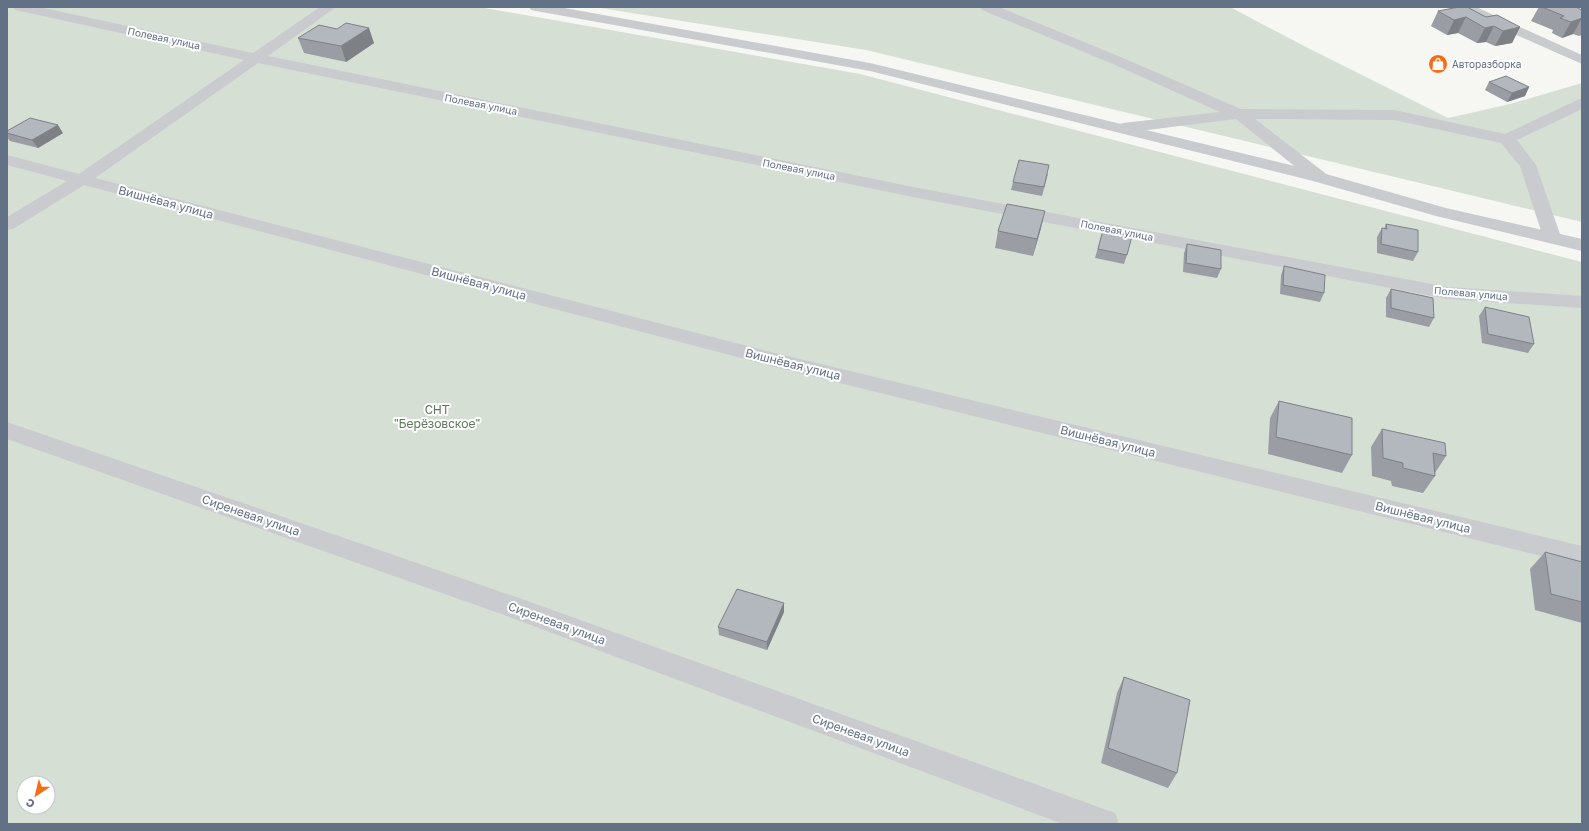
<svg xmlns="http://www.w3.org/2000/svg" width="1589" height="831" font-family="'Golos Text',sans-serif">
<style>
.green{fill:#d6dfd4;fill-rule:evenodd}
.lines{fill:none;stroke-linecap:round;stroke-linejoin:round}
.minor{fill:#c9cbcf;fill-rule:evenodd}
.tertiary{fill:#c9cbcf;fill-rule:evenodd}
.wall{fill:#9a9ea4}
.shaded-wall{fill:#7d8186}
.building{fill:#b3b8bf;stroke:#7d8186}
.labels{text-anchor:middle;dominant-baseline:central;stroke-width:4;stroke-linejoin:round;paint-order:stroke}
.far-street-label{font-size:10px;fill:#637187;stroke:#fff}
.far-poi-label{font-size:10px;fill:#637187;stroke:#fff;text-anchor:start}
.street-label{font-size:12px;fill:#637187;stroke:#fff}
.park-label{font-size:12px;fill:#5f795e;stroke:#fff}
</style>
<rect width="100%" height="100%" fill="#f6f7f3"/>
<!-- green -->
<g class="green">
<path d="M7,7H479L860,74L1582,262V824H7ZM24,783H48V807H24Z"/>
<polygon points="594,7 1230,7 1304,46 1448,118 1510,104 1582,83 1582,222 866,50"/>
</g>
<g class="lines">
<!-- minor -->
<g class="minor">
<polygon points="13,7 39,7 253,53 320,7 336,7 268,56 913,187 1448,287 1582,296 1582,308 1448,299 913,197 258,63 95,178 779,354 1582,546 1582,566 779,368 84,185 13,229 7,230 7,217 67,181 7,165 7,155 79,174 244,60 20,11 15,10"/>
<polygon points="980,7 999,7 1123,58 1241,109 1394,110 1505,134 1582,98 1582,109 1517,140 1536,165 1561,237 1558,241 1552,242 1546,241 1543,237 1520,166 1501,143 1394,120 1255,119 1325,173 1328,177 1325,181 1319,182 1313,181 1236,119 1123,133 1117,131 1115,128 1117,125 1123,123 1220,112 1113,64 982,10"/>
<polygon points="1458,7 1476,7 1582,55 1582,64 1460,10"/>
<polygon points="7,422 522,599 1104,809 1115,813 1119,824 1063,824 504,615 7,439"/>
</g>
<!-- tertiary -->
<polygon class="tertiary" points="529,7 559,7 870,63 1319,172 1446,208 1582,239 1582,251 1436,216 1313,181 870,71 536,11 531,10"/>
</g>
<!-- wall -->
<g class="wall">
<polygon points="1539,7 1576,7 1582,10 1582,35 1579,36 1573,34 1562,38 1552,33 1553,30 1531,21"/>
<polygon points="1438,11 1486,17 1520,27 1512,43 1495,46 1486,42 1477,43 1458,33 1447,35 1431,26"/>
<polygon points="298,38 374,43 346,62 304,53"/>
<polygon points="1489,82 1529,87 1525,96 1507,102 1485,90"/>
<polygon points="7,131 63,133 38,148 10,141 7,137"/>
<polygon points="1048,174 1042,196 1011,190 1013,182"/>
<polygon points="1386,224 1418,252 1413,261 1377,253 1377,237 1382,228 1384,229"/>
<polygon points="1041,228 1033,256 995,248 998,231"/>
<polygon points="1103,230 1127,255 1124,264 1095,258"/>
<polygon points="1187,244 1221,269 1217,278 1183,272 1184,253"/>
<polygon points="1284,266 1324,293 1320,302 1280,294 1281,275"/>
<polygon points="1391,289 1434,318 1429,327 1386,317 1386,298"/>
<polygon points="1485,307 1534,344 1528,353 1482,343 1479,316"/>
<polygon points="1279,401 1352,455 1342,473 1268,454 1270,418"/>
<polygon points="1382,429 1446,456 1435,473 1435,476 1423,493 1392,486 1391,481 1372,476 1371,447"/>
<polygon points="1545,552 1582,562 1582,623 1535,610 1530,569"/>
<polygon points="784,603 784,612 767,650 719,635 718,627"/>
<polygon points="1124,677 1177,773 1168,788 1101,763 1117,693"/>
</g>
<!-- shaded-wall -->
<g class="shaded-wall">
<polygon points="1466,17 1458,33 1447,35 1454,20"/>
<polygon points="1582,18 1573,34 1562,38 1571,22"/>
<polygon points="1494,26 1486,42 1477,43 1485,28"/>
<polygon points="1520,27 1512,43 1495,46 1503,31"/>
<polygon points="369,28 374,43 346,62 341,46"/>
<polygon points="1529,87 1525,96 1507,102 1512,93"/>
<polygon points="58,125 63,133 38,148 32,140"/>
<polygon points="1045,211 1041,228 1033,256 1037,239"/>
<polygon points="784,603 784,612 767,650 767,642"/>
</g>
<!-- building -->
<g class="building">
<polygon points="1459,7 1467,7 1486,17 1497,15 1520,27 1503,31 1494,26 1485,28 1466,17 1454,20 1438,11"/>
<polygon points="1542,7 1576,7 1582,10 1582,18 1571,22 1560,18 1564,16"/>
<polygon points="346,23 369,28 341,46 298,38 319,25 337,29"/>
<polygon points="1506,76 1529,87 1512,93 1489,82"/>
<polygon points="30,118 58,125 32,140 7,133 7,131"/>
<polygon points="1019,160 1049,165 1044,187 1013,182"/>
<polygon points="1007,204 1045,211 1037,239 998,231"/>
<polygon points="1386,224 1418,230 1418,252 1381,244 1382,228 1387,229"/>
<polygon points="1103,230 1132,236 1127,255 1098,249"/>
<polygon points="1187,244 1221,250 1221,269 1186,263"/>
<polygon points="1284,266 1325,275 1324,293 1283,285"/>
<polygon points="1391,289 1433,298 1434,318 1391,308"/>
<polygon points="1485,307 1529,317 1534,344 1488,334"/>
<polygon points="1279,401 1352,418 1352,455 1276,437"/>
<polygon points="1382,429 1445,443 1446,456 1433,453 1435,476 1403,468 1403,463 1383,458"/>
<polygon points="1545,552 1582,562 1582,602 1551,594"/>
<polygon points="737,589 784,603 767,642 718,627"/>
<polygon points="1124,677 1190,700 1177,773 1108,748"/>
</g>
<!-- icons -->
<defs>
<symbol id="shop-disc" viewBox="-11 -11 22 22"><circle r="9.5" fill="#f56e15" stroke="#fff"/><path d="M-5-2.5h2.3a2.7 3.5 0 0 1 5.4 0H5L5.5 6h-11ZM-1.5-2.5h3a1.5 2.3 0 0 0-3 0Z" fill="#fff"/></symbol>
</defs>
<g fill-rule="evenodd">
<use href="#shop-disc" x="1427" y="53" width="22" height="22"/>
</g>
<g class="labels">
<!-- far-street labels -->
<g class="far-street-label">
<text transform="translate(164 38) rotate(12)">Полевая улица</text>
<text transform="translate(481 104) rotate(11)">Полевая улица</text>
<text transform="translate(799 169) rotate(11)">Полевая улица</text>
<text transform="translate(1117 230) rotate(11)">Полевая улица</text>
<text transform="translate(1471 293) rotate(5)">Полевая улица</text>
</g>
<!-- far-poi labels -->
<g class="far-poi-label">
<text x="1452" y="64">Авторазборка</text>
</g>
<!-- street labels -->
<g class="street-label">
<text transform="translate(166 202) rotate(15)">Вишнёвая улица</text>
<text transform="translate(479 283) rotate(15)">Вишнёвая улица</text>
<text transform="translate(793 364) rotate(14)">Вишнёвая улица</text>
<text transform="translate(1108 441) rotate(14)">Вишнёвая улица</text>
<text transform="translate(251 515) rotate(19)">Сиреневая улица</text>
<text transform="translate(1423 517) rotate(14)">Вишнёвая улица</text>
<text transform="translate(557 623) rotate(20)">Сиреневая улица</text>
<text transform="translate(861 735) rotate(20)">Сиреневая улица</text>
</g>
<!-- park labels -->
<g class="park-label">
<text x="437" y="409">СНТ<tspan x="437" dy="14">"Берёзовское"</tspan></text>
</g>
</g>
<!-- border -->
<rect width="1589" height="831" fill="none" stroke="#637187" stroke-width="16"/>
<!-- north arrow -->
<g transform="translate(36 795) rotate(215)"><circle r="19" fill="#ffffff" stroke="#c1c6cf"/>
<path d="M0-3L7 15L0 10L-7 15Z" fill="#f56e15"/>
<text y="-6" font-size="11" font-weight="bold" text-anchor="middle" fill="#637187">С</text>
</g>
</svg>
